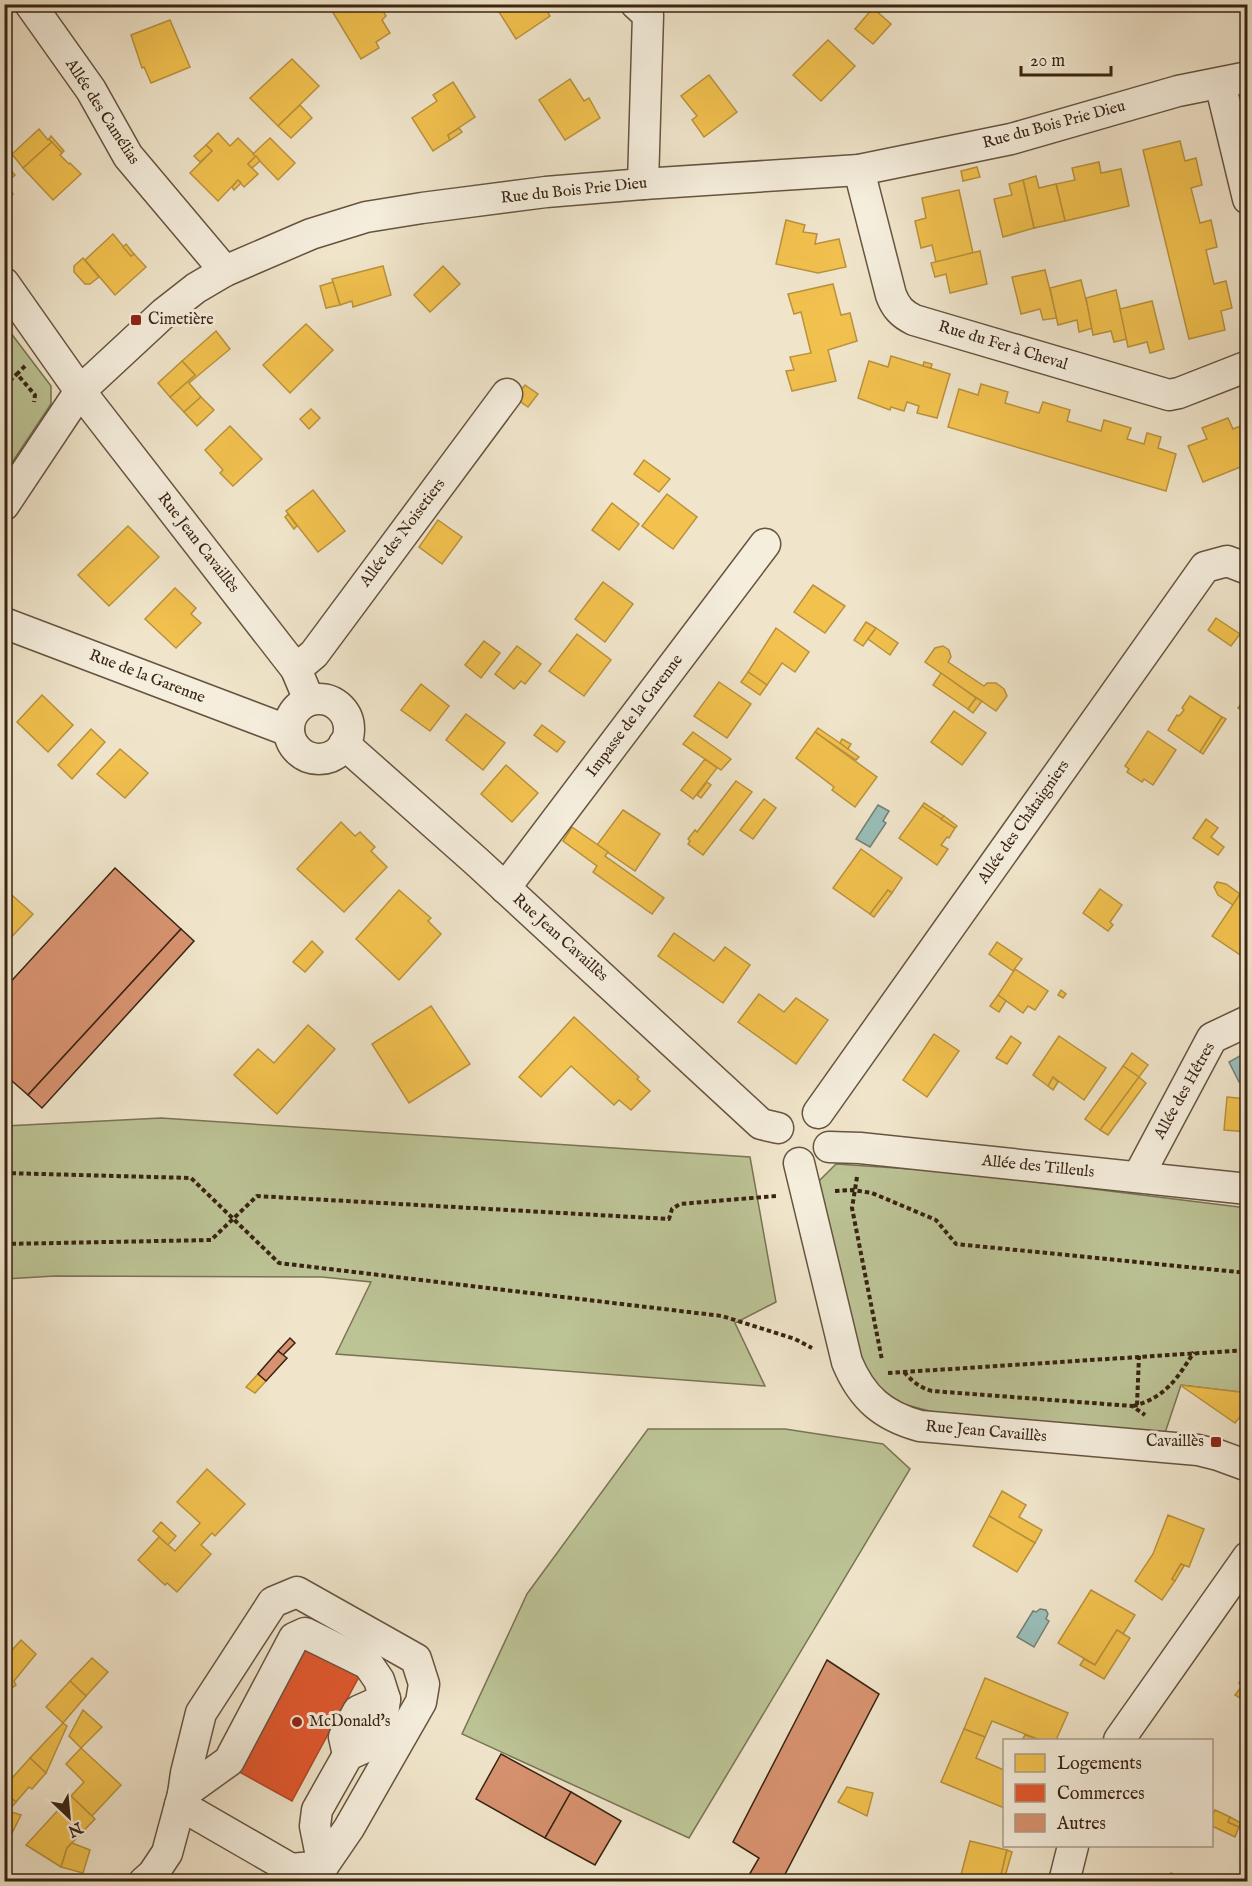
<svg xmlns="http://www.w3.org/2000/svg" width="1252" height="1886" font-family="'IM FELL English',serif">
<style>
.green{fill:#bcc395;stroke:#7a7454;stroke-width:1.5}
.water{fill:#9abfba;stroke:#738177;stroke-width:1.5}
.homes{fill:#f2c14e;stroke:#ba923c;stroke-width:1.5}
.shops{fill:#e4572e;stroke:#b14826;stroke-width:1.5}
.building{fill:#d7926f;stroke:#392412;stroke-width:1.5}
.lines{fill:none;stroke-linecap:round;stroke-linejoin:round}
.minor-casing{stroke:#675440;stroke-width:33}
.path{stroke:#392412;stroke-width:4;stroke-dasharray:4.5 3;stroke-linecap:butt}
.minor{stroke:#f5eedd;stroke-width:30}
.poi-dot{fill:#8f2418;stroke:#f5eedd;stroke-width:2}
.labels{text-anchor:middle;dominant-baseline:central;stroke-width:6;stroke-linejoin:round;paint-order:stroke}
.street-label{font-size:16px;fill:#392412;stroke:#f5eedd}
.poi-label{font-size:16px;fill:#392412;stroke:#f5eedd;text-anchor:start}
</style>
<rect width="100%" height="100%" fill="#f0e5cb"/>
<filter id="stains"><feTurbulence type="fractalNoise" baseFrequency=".00333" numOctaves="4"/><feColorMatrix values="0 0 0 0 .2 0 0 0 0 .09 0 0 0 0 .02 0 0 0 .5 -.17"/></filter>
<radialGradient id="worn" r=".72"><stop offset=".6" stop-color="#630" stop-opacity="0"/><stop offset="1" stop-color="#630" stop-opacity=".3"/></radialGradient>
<!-- green -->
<g class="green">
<polygon points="4,324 51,386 51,404 5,473"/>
<polygon points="161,1118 750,1157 776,1302 735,1323 765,1386 336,1354 371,1282 322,1277 55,1276 5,1279 5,1126"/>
<polygon points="836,1164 956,1172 1247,1208 1247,1393 1181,1385 1165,1433 952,1417 903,1404 873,1385 858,1351 816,1184"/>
<polygon points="648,1429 785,1429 883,1444 910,1469 689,1838 462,1734 527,1594"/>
</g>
<!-- water -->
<g class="water">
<polygon points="878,805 889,811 883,821 886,823 870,847 856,839"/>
<polygon points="1247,1052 1247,1077 1239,1082 1229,1062"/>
<polygon points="1040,1609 1046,1610 1048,1614 1046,1619 1049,1621 1034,1647 1017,1637 1033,1611 1036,1612"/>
</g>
<!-- homes -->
<g class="homes">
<polygon points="342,4 379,4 386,16 382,20 390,33 376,42 379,48 361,59 332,11"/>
<polygon points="494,4 543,4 550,16 516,39"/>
<polygon points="873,8 891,24 873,44 855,29"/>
<polygon points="170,20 190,67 151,83 144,67 142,68 131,35"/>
<polygon points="828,40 855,66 821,101 793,75"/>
<polygon points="292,59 319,86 278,126 250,98"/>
<polygon points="709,75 737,112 704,137 692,120 697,116 681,96"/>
<polygon points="570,79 584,101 589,98 600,118 565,140 539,100"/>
<polygon points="453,82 475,117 448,135 450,140 433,151 412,118 437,101 433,95"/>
<polygon points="300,105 312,118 291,138 278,126"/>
<polygon points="459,128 462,132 450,140 448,135"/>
<polygon points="39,129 48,140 49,139 52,142 23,168 12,154"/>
<polygon points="218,133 230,146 238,138 256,156 248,164 258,174 244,187 238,180 218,201 190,173 212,151 206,145"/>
<polygon points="51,136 64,151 62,153 49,139"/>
<polygon points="270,138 295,163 278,180 253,154"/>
<polygon points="1180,141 1185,161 1196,158 1202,185 1191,188 1200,223 1211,220 1217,247 1206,250 1214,284 1226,281 1232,308 1221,311 1225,330 1189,339 1143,150"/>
<polygon points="52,142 62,153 60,155 69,164 70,163 81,174 53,200 23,168"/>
<polygon points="206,145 212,151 200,162 194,156"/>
<polygon points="256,156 260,161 252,168 248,164"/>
<polygon points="1099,162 1101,173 1121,169 1129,206 1065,221 1056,184 1075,180 1072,168"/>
<polygon points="4,163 15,175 4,185"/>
<polygon points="977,167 980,177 963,181 961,171"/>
<polygon points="1036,176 1039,188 1056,184 1065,221 1034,228 1023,180"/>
<polygon points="238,180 241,183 234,190 232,187"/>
<polygon points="1023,180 1034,228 1003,237 994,199 1012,195 1009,184"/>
<polygon points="5,185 13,194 5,201 4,200"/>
<polygon points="959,190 973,253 936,262 932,245 921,248 915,221 926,218 922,198"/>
<polygon points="786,220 805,225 803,232 817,234 815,244 839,239 846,267 818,273 776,264"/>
<polygon points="113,234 131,256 134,254 146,267 115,295 85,260"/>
<polygon points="126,244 134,254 131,256 123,247"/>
<polygon points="980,251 987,284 950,293 946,274 935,277 931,263"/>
<polygon points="83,258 99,277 90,284 85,284 74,272 74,266"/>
<polygon points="383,266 391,295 353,307 352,301 340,305 332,279"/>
<polygon points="443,266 460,284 430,312 414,295"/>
<polygon points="1045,270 1057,318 1043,320 1040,309 1021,314 1012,277"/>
<polygon points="1081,280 1093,328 1079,332 1077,320 1058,325 1050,288"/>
<polygon points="333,282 340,305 326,308 320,286"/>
<polygon points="833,284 841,315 850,313 857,341 828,350 836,381 792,391 786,371 794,370 790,357 811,353 801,312 794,314 788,294"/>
<polygon points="1116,290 1127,339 1114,342 1111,331 1093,335 1086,298"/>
<polygon points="1152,301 1164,349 1150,353 1147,342 1128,347 1120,309"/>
<polygon points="306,324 333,350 290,393 263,365"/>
<polygon points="216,331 230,349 189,383 201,397 184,412 170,397 195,375 182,361"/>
<polygon points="891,356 950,374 937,418 917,413 919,406 907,402 904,411 891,407 890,410 858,398 869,361 888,367"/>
<polygon points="182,361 195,375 170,397 158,383"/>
<polygon points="924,362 932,364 931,368 923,366"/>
<polygon points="981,384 1008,392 1005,403 1039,413 1043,402 1070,410 1067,421 1101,431 1104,420 1131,428 1127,439 1144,444 1147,433 1161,437 1158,448 1176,454 1166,491 948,427 959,389 978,395"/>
<polygon points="525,385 538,394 528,407 515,398"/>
<polygon points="201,397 214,410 197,426 184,412"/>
<polygon points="311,409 320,418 309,429 300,419"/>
<polygon points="1228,418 1233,429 1248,423 1248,464 1203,482 1188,446 1207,439 1202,428"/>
<polygon points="230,426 262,459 233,486 220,473 223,470 205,450"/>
<polygon points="644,460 670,479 659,492 634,474"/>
<polygon points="313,490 345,531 318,552 286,511"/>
<polygon points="667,494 697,517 673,549 642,526"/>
<polygon points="612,503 639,524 619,550 592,530"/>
<polygon points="288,514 297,526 294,529 285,517"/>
<polygon points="438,520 462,537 442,564 419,547"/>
<polygon points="128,526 159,557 109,606 78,575"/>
<polygon points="603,582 633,604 605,642 575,619"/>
<polygon points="813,585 845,606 825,633 794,612"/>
<polygon points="175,588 196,608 191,614 201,623 176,648 145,619"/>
<polygon points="1216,618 1240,634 1231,646 1208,630"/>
<polygon points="866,622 876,628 863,646 854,640"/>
<polygon points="776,628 809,652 795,672 782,663 767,685 748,672"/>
<polygon points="876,628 898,643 890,655 868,639"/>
<polygon points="577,634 611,660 584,696 549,671"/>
<polygon points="484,641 500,653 481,678 465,665"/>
<polygon points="517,646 541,664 525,684 521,681 514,689 495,674"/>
<polygon points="943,646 949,650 951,657 948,662 984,686 987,683 996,683 1004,689 1007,696 996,711 925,662 935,648"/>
<polygon points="748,672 767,685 760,695 741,682"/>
<polygon points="941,673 976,698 968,709 933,685"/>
<polygon points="719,682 751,704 727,738 694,716"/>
<polygon points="421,684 449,706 430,731 401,710"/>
<polygon points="1248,694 1248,714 1238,708"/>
<polygon points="42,695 73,725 48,752 17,722"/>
<polygon points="1190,696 1222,717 1200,752 1168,730 1177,715 1179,716 1184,710 1182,708"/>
<polygon points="976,698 982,701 973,713 968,709"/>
<polygon points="954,711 986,733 962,765 931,742"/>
<polygon points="466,714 505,743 483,770 446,740"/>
<polygon points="1222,717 1226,719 1203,754 1200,752"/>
<polygon points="542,725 565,742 557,752 534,735"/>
<polygon points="818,728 840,743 859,757 856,760 815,732"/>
<polygon points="91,729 105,742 72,779 58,765"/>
<polygon points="1148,731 1176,750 1153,785 1144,779 1142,782 1127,772 1129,769 1125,766"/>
<polygon points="693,732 731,759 721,770 683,744"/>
<polygon points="815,732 877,777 855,807 832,790 834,787 796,758"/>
<polygon points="842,739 851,744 848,749 840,743"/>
<polygon points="120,749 148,773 125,798 97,774"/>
<polygon points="705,759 717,768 693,799 681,790"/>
<polygon points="506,765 538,793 512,822 481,794"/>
<polygon points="736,781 752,792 703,855 688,844 690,841 688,839 695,830 697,832"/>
<polygon points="707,782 711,785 701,798 697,795"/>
<polygon points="764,799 776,808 753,839 740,830"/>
<polygon points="924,803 944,816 941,819 922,806"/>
<polygon points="922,806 955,828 949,838 947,837 941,845 948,849 937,865 899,838"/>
<polygon points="623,810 660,834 635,871 597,845"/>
<polygon points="944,816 957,826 955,828 941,819"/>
<polygon points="1206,819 1218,828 1211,837 1224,847 1218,855 1193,838"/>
<polygon points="341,822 355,836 360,832 375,847 371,851 387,867 344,912 297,869"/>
<polygon points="572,827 608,852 605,856 664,898 652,914 593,872 597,866 563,841"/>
<polygon points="861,849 902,878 892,893 888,890 870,914 833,888"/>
<polygon points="1217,882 1226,884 1240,894 1233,905 1218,895 1214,887"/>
<polygon points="4,888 33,914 5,944 4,943"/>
<polygon points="1100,889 1122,905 1110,922 1113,925 1108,931 1083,913"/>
<polygon points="399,890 431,918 428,921 441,934 399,980 356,939"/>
<polygon points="888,890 892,893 874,917 870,914"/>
<polygon points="1240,894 1248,899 1248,960 1212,936"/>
<polygon points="674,933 714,961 725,947 750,965 723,1003 658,956"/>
<polygon points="312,941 323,952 305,972 293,962"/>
<polygon points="997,942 1022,959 1013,971 989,954"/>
<polygon points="1015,969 1048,991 1035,1010 1028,1006 1023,1013 998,995"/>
<polygon points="1061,990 1066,994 1063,998 1058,995"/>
<polygon points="759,994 784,1012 796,998 828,1020 796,1064 738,1022"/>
<polygon points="998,995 1006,1001 999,1012 990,1006"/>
<polygon points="431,1006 470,1064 409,1103 372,1044"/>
<polygon points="574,1017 639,1077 637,1079 650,1091 631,1110 619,1100 614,1105 571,1066 541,1097 519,1077"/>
<polygon points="308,1025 335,1049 277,1114 234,1075 258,1049 274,1063"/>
<polygon points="934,1034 959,1051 927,1097 903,1080"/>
<polygon points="1011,1036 1021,1043 1007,1064 996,1058"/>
<polygon points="1059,1036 1106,1068 1084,1100 1053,1077 1048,1086 1033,1075"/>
<polygon points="1132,1053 1148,1065 1139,1077 1123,1066"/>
<polygon points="1123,1066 1139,1077 1100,1130 1085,1119"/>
<polygon points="1053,1077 1058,1082 1053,1090 1048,1086"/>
<polygon points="1139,1077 1146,1083 1108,1135 1100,1130"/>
<polygon points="1227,1097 1248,1099 1248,1132 1224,1130"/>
<polygon points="258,1374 266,1381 255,1393 246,1387"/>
<polygon points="1180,1385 1248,1393 1248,1407 1235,1423"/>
<polygon points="207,1469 245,1504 215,1536 212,1533 201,1545 211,1554 177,1592 167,1583 165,1585 138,1560 159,1537 175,1551 200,1523 177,1502"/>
<polygon points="1002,1491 1026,1505 1019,1517 1042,1530 1035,1543 989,1516"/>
<polygon points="1168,1515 1204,1529 1189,1567 1181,1564 1172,1579 1175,1581 1162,1600 1135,1581 1153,1554"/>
<polygon points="989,1516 1035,1543 1017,1572 973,1546"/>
<polygon points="161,1522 176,1536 168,1545 153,1531"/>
<polygon points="1181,1564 1184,1566 1175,1581 1172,1579"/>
<polygon points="1091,1590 1135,1615 1123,1634 1117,1630 1095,1665 1058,1643"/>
<polygon points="1117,1630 1130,1638 1104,1679 1080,1665 1084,1659 1095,1665"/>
<polygon points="21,1640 36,1654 14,1681 16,1685 12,1688 4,1679 4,1659"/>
<polygon points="92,1658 108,1672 86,1696 70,1681"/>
<polygon points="1248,1672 1248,1703 1235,1695 1242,1686 1239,1683"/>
<polygon points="985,1678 1068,1713 1056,1740 1040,1740 992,1721 985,1737 964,1729"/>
<polygon points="4,1679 12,1688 4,1696"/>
<polygon points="70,1681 86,1696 63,1723 46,1707"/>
<polygon points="83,1710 102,1727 81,1748 69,1736"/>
<polygon points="63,1723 67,1726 46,1773 30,1758"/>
<polygon points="964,1729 985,1737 976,1758 1004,1770 1004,1808 941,1782"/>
<polygon points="1025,1735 1040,1740 1022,1740"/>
<polygon points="81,1748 121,1785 92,1816 71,1796 84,1782 66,1764"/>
<polygon points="30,1758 46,1773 32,1789 29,1787 16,1802 4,1792 4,1787"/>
<polygon points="847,1787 873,1793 867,1816 838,1802"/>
<polygon points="4,1792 16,1802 8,1811 21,1815 11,1835 4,1833"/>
<polygon points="71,1796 95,1819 67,1848 61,1867 26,1845"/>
<polygon points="1215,1810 1230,1817 1228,1822 1239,1827 1235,1837 1212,1826 1212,1815"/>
<polygon points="1230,1817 1241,1823 1239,1827 1228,1822"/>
<polygon points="970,1841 1007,1850 1000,1879 1004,1880 1004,1882 959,1882"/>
<polygon points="72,1843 90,1850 83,1873 61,1867 67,1848"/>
<polygon points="1007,1850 1012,1852 1004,1880 1000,1879"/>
<polygon points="1171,1873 1182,1879 1181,1882 1166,1882"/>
</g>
<!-- shops -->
<polygon class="shops" points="301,1644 360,1675 292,1801 234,1769"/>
<!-- building -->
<g class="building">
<polygon points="115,868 181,929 28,1095 4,1074 4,989"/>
<polygon points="181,929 194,941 42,1108 28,1095"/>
<polygon points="290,1338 295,1343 283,1355 278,1351"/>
<polygon points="278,1351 287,1358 266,1381 258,1374"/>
<polygon points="827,1660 879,1694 781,1882 745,1882 759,1858 733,1842"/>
<polygon points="501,1754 571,1792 545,1838 476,1799"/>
<polygon points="571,1792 621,1821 595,1865 545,1838"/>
</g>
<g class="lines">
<defs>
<g id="minor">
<polyline points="30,4 91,90 128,156 225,271"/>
<polyline points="636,4 648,15 643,184"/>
<polyline points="1220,83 1248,199"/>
<path d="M859,170L891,295C896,308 902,314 914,320L1169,395L1179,393L1248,366"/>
<polyline points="4,283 80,391 296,669 309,700"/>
<polyline points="4,505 80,391 164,313 196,288 225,271 311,234 366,217 422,208 546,192 643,184 859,170 1011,139 1178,91 1248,77"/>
<polyline points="4,623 289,731"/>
<polyline points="296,669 314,654 507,394"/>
<circle cx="319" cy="729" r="30"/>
<polyline points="344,744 476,861 761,1124 778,1128"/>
<polyline points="505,888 765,544"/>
<polyline points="818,1113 1205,567 1227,561 1248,569"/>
<polyline points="829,1147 860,1148 1248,1189"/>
<path d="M799,1163L847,1362C862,1398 883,1416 920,1426L1198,1450L1218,1455L1248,1466"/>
<polyline points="1138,1177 1212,1038 1248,1021"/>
<polyline points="1119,1740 1248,1557"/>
<polyline points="348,1755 344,1737 358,1711 385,1699"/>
<polyline points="180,1805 291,1869 323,1866 315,1826 317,1810 348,1755 368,1746 382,1722 385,1699 379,1680 368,1664 305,1633 294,1638 229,1761 183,1794"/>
<polyline points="144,1882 153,1874 167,1853 183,1794 186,1773 201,1713 273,1602 297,1592 416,1659 424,1684 421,1702 349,1828 323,1866 316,1882"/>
<polyline points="1064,1882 1073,1846"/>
</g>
</defs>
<!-- minor casing -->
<use href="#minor" class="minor-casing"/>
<!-- path -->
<g class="path">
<polyline points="25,366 17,374 35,395 34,402"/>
<polyline points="4,386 17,374"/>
<polyline points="4,445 11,435"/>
<polyline points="4,1173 191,1178 279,1263 722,1316 795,1339 812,1348"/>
<polyline points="857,1177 852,1208 882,1360"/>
<polyline points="835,1191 853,1190 872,1193 936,1220 956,1244 1248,1273"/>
<polyline points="4,1244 211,1240 257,1196 669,1219 672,1209 680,1204 776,1196"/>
<path d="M904,1372C912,1381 920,1388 932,1391L1132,1406L1145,1415"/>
<polyline points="888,1373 1248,1350"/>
<polyline points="1137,1405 1139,1356"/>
<path d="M1133,1406C1165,1398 1177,1379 1194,1352"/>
</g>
<!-- minor -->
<use href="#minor" class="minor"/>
</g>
<!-- markers -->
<g class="poi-dot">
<rect x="130" y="314" width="12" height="12" rx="3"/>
<rect x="1210" y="1436" width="12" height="12" rx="3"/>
<circle cx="297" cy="1722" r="6"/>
</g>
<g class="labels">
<!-- street labels -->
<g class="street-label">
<text transform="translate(102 112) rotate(57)">Allée des Camélias</text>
<text transform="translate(1054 125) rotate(-15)">Rue du Bois Prie Dieu</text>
<text transform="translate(574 191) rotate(-6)">Rue du Bois Prie Dieu</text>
<text transform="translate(1003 346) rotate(17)">Rue du Fer à Cheval</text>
<text transform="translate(403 533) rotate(-53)">Allée des Noisetiers</text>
<text transform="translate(198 543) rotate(52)">Rue Jean Cavaillès</text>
<text transform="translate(147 677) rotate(21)">Rue de la Garenne</text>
<text transform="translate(635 716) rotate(-53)">Impasse de la Garenne</text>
<text transform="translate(1024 822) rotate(-55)">Allée des Châtaigniers</text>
<text transform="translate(560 938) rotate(42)">Rue Jean Cavaillès</text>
<text transform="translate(1185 1091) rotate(-61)">Allée des Hêtres</text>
<text transform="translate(1038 1167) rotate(6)">Allée des Tilleuls</text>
<text transform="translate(986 1432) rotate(5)">Rue Jean Cavaillès</text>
</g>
<!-- poi labels -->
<g class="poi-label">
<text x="148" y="320">Cimetière</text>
<text x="1204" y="1442" text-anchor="end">Cavaillès</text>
<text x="309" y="1722">McDonald's</text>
</g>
</g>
<!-- margin -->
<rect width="1252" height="1886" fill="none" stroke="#f0e5cb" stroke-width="24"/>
<rect x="6" y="6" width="1240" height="1874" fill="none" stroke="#392412" stroke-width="3"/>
<rect x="12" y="12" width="1228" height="1862" fill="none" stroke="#392412" stroke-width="1.5"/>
<!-- legend -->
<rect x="1003" y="1739" width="210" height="108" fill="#f5eedd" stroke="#aa9d8c" stroke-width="1.5"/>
<rect x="1015" y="1754" width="30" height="18" fill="#f2c14e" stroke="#aa9d8c" stroke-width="1.5"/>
<text x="1057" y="1769" font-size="18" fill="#392412">Logements</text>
<rect x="1015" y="1784" width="30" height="18" fill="#e4572e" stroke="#aa9d8c" stroke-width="1.5"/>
<text x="1057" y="1799" font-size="18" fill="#392412">Commerces</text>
<rect x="1015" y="1814" width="30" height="18" fill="#d7926f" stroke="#aa9d8c" stroke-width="1.5"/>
<text x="1057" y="1829" font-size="18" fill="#392412">Autres</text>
<!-- north arrow -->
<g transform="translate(69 1817) rotate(154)" stroke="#f5eedd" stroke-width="4.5" paint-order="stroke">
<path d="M0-4.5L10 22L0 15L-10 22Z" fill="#392412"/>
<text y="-9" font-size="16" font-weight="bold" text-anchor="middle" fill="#392412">N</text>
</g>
<!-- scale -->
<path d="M1021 66v9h90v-9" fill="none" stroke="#392412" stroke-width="3"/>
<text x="1030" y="66" font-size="18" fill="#392412" stroke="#f5eedd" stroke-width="4.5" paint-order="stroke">20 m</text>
<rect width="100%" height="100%" filter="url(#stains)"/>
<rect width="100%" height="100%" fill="url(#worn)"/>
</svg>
